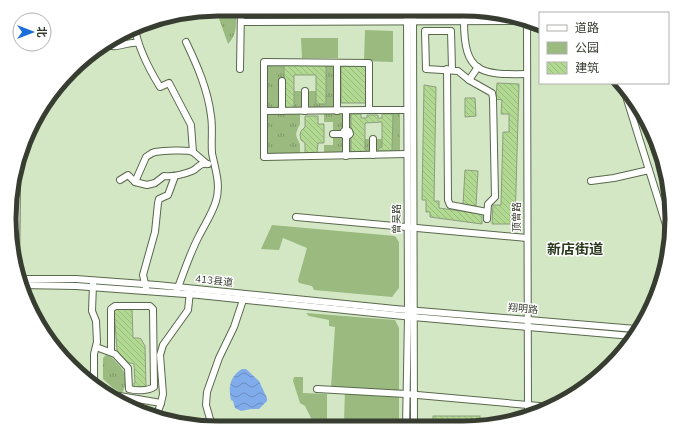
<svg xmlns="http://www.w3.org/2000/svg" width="681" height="437" font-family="'Nunito Sans','Noto Sans SC',sans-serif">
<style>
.grass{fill:url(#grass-tufts)}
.park{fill:#9aba80}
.water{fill:url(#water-waves)}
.building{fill:url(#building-back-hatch);stroke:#8c9e7e}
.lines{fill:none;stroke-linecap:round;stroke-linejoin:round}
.minor-casing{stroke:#59694c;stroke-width:8}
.minor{stroke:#fff;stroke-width:6}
.labels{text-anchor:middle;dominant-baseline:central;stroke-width:3;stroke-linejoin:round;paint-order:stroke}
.street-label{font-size:10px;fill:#373e31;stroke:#fff}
.district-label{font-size:14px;font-weight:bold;fill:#2b3a1e;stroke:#fff}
.rim{fill:none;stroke:#373e31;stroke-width:5}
</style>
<defs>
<pattern id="grass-tufts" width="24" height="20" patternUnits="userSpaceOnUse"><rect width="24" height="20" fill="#9aba80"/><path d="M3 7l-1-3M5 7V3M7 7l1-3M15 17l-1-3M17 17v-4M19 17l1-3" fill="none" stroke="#7e9969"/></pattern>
<pattern id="water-waves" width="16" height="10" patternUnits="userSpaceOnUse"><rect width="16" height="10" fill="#80aceb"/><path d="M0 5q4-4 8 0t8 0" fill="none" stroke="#6a8dbf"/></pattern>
<pattern id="building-back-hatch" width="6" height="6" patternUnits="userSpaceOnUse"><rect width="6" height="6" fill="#b2d991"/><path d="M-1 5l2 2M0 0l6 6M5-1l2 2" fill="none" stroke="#9abb7e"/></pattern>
</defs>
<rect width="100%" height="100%" fill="#d4e7c5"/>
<!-- grass -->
<g class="grass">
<path d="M220,9H236C236,22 238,34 228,44L217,13Z"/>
<polygon points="249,9 398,10 396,12 253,13"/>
<polygon points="212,10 212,13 200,19 195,13"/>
<polygon points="270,64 334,64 333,109 307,109 308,91 316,91 316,104 326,104 325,65 284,65 284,78 281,78 281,109 270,109 267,108 266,66"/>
<polygon points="294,91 303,91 303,109 294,108"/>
<polygon points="388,112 400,112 400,153 374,154 374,139 382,139 382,147 378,148 378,151 392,151 393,114 388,114"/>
<polygon points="300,113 300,124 298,128 296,134 297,138 300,144 300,155 268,154 266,152 265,118 269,114"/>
<polygon points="342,113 343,115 344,129 341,132 333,131 333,122 324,122 324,114"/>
<polygon points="348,114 351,114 351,152 365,152 365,139 371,139 371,154 348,153"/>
<polygon points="333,136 341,136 344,139 344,152 324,154 324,145 333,145"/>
<path d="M106,355C112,356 114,360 118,364C127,372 128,383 122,393L113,388L103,379V358Z"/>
</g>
<!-- park -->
<g class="park">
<polygon points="365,30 393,31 393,62 364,61"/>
<polygon points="301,38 338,38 338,58 302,58"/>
<polygon points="272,225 395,236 399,242 399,288 392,297 314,290 312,286 299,283 298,280 307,248 283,238 279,250 261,249"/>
<polygon points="306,313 395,320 399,328 399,427 318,427 312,420 305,406 300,403 293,381 294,377 303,377 303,393 327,394 327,421 344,423 345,388 331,387 335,327 329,326 329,320 309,316"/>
</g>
<!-- water -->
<path class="water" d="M242,369H246L259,381L267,398V401L259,409H251L241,411L235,408L233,401L231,400C228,387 230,376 242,369Z"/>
<!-- building -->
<g class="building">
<polygon points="427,10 441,10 441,12 427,13"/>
<polygon points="284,65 326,65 326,104 316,104 316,75 294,75 294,108 284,108"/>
<polygon points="341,66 367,66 368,103 341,103"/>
<polygon points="497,83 519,84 515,224 492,224 493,205 501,205 503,132 509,132 509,114 501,114 502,100 496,99"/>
<polygon points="424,85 436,87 434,201 439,201 439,208 482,214 482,224 430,217 430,212 426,212 426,200 422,200"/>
<polygon points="465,98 475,98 476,116 465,117"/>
<polygon points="351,114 361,114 361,118 367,118 367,115 378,115 378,118 382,118 382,114 393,114 392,151 379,151 378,150 379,148 382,147 382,122 365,123 365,152 351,152"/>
<polygon points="305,116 318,116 318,124 324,124 324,143 318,143 317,153 305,153 305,143 301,140 300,135 301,131 305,127"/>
<polygon points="465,170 478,171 476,206 463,205"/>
<polygon points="132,308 133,338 139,338 141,339 145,346 146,387 134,387 134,383 135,383 134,364 127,362 121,357 117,350 114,309"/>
<rect x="433" y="416" width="47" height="11"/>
</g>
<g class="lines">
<defs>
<g id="minor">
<polyline points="413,10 414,427"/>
<path d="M464,21C464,73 480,75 527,74"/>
<polyline points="527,21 528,414"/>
<polyline points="241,22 527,21"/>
<path d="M135,28C138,48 149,69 160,87L169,83L191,125L193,152L207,164"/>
<path d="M105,43C116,51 126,41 138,43"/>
<polyline points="337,63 337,111"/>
<polyline points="240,69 241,9"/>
<polyline points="447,69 448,200 450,205 487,212"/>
<polyline points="452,69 451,31 425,31 426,69 458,71 469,80 478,67"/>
<polyline points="469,80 492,93 493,98 495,197 488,204 487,219"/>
<polyline points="282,81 282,111"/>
<polyline points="625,93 668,231"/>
<polyline points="407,110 369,110 369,63 264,62 264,157 407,154"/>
<polyline points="264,111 369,110"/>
<polyline points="305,111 305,91"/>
<polyline points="346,111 346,130 344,131 343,134 346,137"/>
<polyline points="333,134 343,134"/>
<polyline points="373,155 373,139"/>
<polyline points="346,156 346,137 350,134 349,131 346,130"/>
<path d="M120,180L128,175L135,182L147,185L155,183L164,176C174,177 182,175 192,171C199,168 198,163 208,164"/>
<polyline points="591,181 614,178 649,170"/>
<path d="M135,182L146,157C149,155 151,153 155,152C162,151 187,149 193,152"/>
<polyline points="296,217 527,238"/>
<polyline points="16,272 17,168"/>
<polyline points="19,279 76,279 157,285 395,309 636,329"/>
<polyline points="93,284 92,311 96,321 97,342 94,354 94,384"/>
<polyline points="21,285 76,286 199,295 413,317 632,336"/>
<polyline points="146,288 143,275 155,232 158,203 159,199 168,195 175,176"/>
<path d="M177,290C184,272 190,253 199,236C205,224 212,214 216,201C221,184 215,169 212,153C211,140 213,128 211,116C208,90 197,65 186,42"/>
<path d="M96,347L115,354L128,368L129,389C136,391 148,391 154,387L153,309L150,306H115L111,309V352"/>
<polyline points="317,389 406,394 551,407"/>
<polyline points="108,394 161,403"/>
<polyline points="156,417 161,403 163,394 160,355 163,345 188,310 190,292"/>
<polyline points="212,426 206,405 207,392 219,358 234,327 243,300"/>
<polyline points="406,427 408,316 407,10"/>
</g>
</defs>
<!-- minor casing -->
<use href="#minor" class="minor-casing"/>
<!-- minor -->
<use href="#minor" class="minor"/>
</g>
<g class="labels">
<!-- street labels -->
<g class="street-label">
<text transform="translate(517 217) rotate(-90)">顶曾路</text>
<text transform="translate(397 219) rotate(-90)">曾吴路</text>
<text transform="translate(214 281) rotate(6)">413县道</text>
<text transform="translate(523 309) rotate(5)">翔明路</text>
</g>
<!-- district labels -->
<g class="district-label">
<text x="575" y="249">新店街道</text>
</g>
</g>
<!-- crop -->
<path d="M0 0H681V437H0ZM218 16H463A202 202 0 0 1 665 218V219A202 202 0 0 1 463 421H218A202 202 0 0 1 16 219V218A202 202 0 0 1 218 16Z" fill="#fff" fill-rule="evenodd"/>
<path class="rim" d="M218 16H463A202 202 0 0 1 665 218V219A202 202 0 0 1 463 421H218A202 202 0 0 1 16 219V218A202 202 0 0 1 218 16Z"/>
<!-- legend -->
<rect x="539" y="12" width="130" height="72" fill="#ffffff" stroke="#afb2ad"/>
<rect x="547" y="25" width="20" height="6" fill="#ffffff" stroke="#afb2ad"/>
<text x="575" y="32" font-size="12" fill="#373e31">道路</text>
<rect x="547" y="42" width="20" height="12" fill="#9aba80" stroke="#afb2ad"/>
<text x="575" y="52" font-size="12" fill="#373e31">公园</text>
<rect x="547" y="62" width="20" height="12" fill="url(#building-back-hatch)" stroke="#afb2ad"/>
<text x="575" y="72" font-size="12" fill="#373e31">建筑</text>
<!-- north arrow -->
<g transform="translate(32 32) rotate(90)"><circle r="19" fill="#ffffff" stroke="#afb2ad"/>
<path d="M0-3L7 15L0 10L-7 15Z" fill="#1c6dd8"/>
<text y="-6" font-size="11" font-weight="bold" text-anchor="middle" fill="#373e31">北</text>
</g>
</svg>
